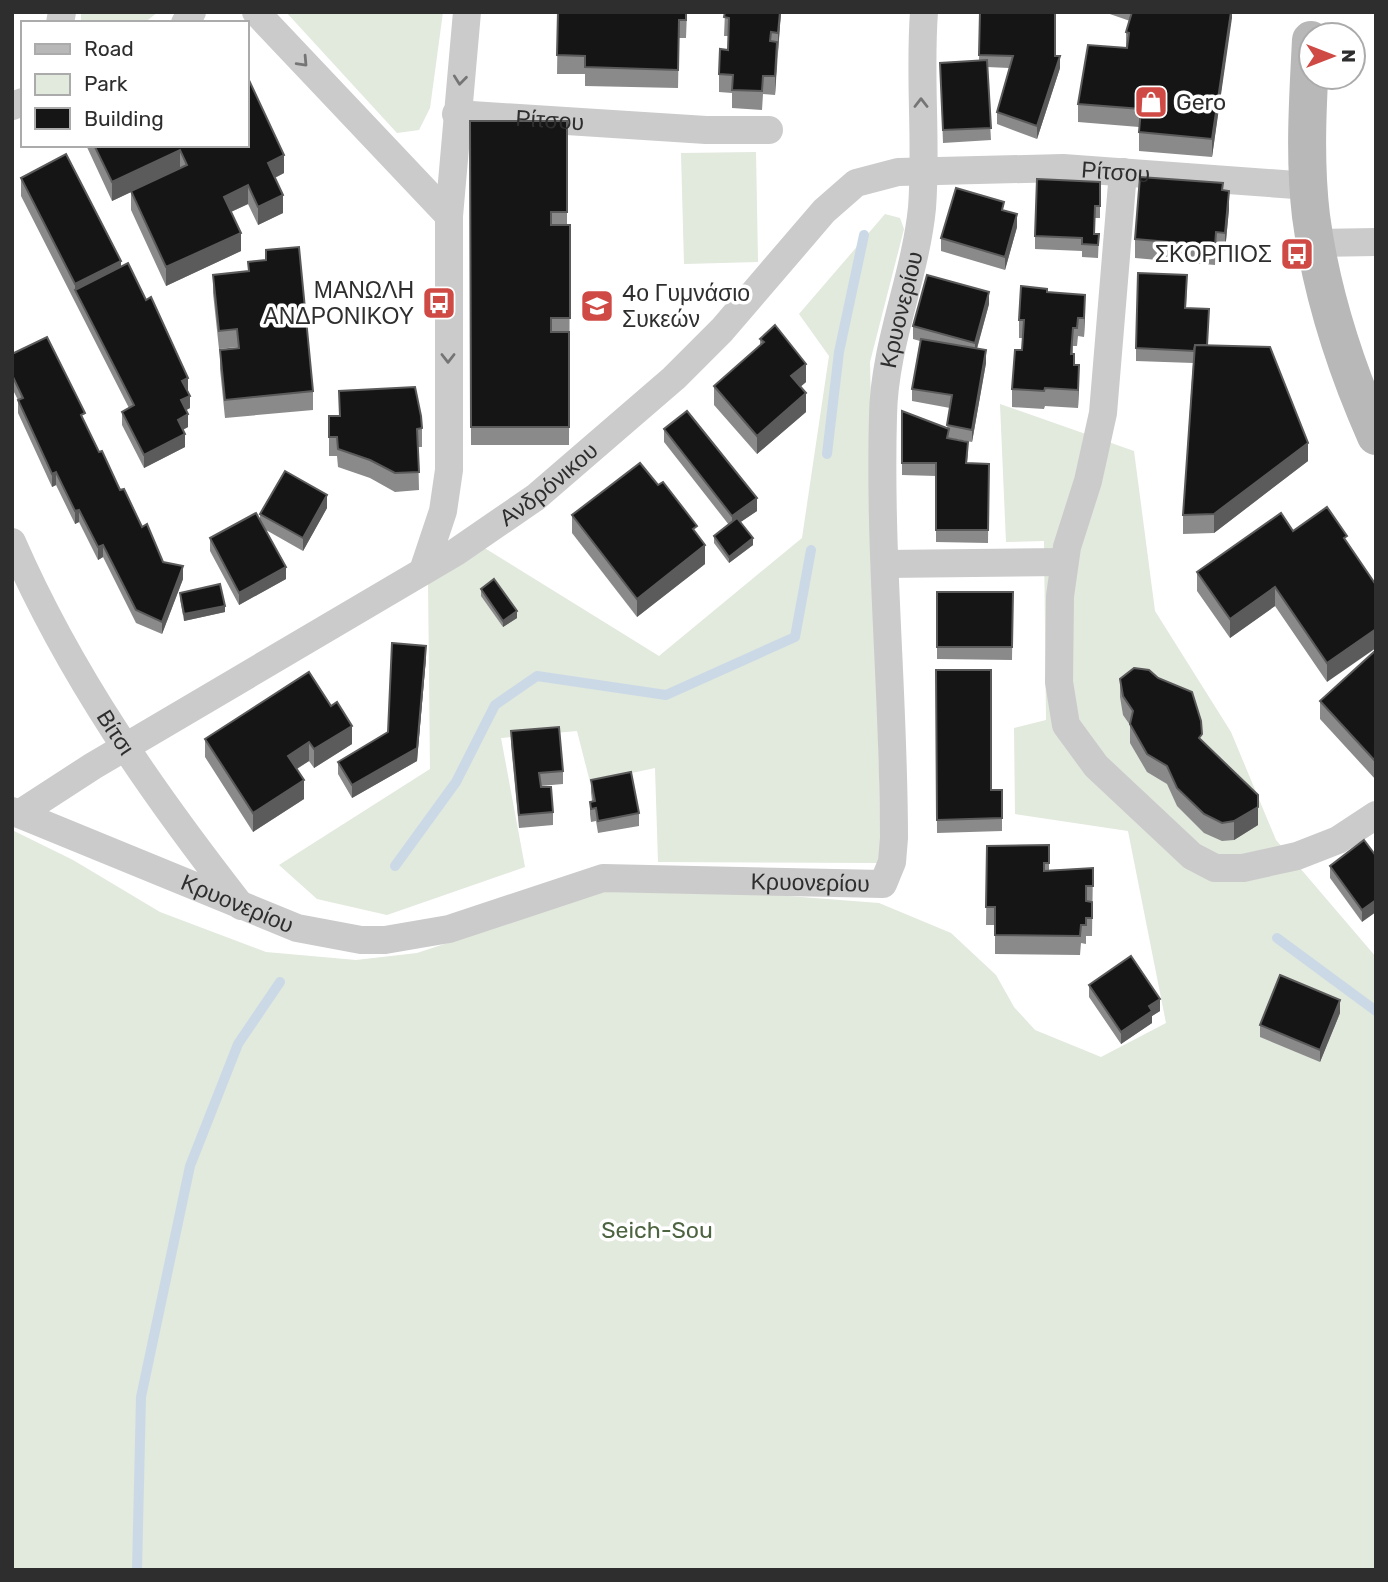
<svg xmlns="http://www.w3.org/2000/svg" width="1388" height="1582" font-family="Rubik,sans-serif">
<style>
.green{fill:#e2e9dd}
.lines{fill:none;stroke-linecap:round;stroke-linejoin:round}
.stream{stroke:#cbd9e7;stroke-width:10}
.minor{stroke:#cbcbcb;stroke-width:28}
.secondary{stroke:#b8b8b8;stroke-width:38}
.wall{fill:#8a8a8a}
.shaded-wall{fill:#5b5b5b}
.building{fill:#151515;stroke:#5b5b5b;stroke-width:2}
.oneway{stroke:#757575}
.labels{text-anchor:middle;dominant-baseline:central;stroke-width:7;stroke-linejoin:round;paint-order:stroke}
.poi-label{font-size:23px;fill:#2e2e2e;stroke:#fff;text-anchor:start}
.street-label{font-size:23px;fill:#2e2e2e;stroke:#fff}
.park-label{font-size:23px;fill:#4d6441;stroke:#fff}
</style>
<rect width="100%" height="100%" fill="#fff"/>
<!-- green -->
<g class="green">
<polygon points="81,12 158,12 144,23 81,23"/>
<polygon points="286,12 443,12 430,108 419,130 397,133"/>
<polygon points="756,152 758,262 684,264 681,153"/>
<polygon points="885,214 900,218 904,229 870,362 881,863 658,862 655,768 590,782 577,731 501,738 525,867 387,915 317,899 279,865 430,769 428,579 483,547 659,656 802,538 829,356 799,314"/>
<polygon points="1000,404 1134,451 1155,611 1231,732 1276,840 1376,957 1376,1570 12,1570 12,830 73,860 160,912 266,952 356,960 417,953 609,890 710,890 879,903 951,933 996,975 1014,1007 1035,1030 1101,1057 1166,1023 1128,831 1015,814 1014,728 1046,720 1044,541 1006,542"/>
</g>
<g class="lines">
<!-- stream -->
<g class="stream">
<polyline points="827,454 839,352 864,235"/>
<polyline points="395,866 456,782 495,705 537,676 666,695 795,637 811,550"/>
<polyline points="1277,938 1376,1011"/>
<polyline points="137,1570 141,1397 190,1166 238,1044 280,982"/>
</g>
<!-- minor -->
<g class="minor">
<polyline points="256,12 449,216"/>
<polyline points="60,23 62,12"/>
<polyline points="185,23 192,12"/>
<polyline points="12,106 23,102"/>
<path id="s1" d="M456,114L706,130H769"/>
<polyline points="1123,172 1103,413 1088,481 1067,547 1060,596 1059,682 1066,725 1096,766 1192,856 1215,868 1243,868 1297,856 1338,840 1376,815"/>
<polyline points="1316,243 1376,242"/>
<path id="s2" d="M12,542C70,675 152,792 241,906"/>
<polyline points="885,564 1064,562"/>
<polyline points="423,571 443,511 449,470 449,216 467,12"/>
<path id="s3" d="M12,811L19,814L93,766L456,552L536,497L674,378L722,330L824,211L856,183L898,172L1063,168L1309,186"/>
<path id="s4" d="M19,814L297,928L361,940H385L449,929L603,878L883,884L892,862L894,838C894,697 879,557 883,416C884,345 915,278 922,208C927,143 919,77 924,12"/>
</g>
<!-- secondary -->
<path class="secondary" d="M1311,40C1308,99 1304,157 1311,216C1321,291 1345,366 1376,436"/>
</g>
<!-- wall -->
<g class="wall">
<polygon points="558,12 687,12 686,38 679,38 678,88 585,86 585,74 557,74"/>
<polygon points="725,12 781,12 775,95 763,94 762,110 732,108 732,93 719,92 719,74 728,50 728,36 724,36"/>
<polygon points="980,12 1055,56 1060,68 1037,139 997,124 997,112 1009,68 987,67 991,140 943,143 940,63 979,61"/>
<polygon points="1104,12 1232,12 1212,157 1139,151 1139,127 1078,122 1078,104 1126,48 1126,32 1130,21"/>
<polygon points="470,121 567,121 567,225 570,225 569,445 471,445"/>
<polygon points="86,145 247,145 284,173 275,178 283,213 258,225 248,204 231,212 241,251 166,286 131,210 131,192 112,201"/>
<polygon points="21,178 121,267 188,391 190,408 186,410 188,427 183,430 185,447 144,468 122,425 122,412 129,408 21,196"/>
<polygon points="1100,182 1100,218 1095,218 1095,234 1099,234 1098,258 1082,257 1082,251 1035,249 1035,236"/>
<polygon points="1223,190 1229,209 1225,251 1216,251 1215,265 1135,258 1135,239"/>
<polygon points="1017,227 1005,270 941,251 941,238"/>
<polygon points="266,250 313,391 313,410 225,418 220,369 220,350 238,349 237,347 219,349 213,293 213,275 248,271 248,262 266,260"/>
<polygon points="1187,287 1186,308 1208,345 1308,461 1214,533 1183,534 1183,515 1193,363 1136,361 1136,348"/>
<polygon points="989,304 977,349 986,363 972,442 949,438 968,454 967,463 989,464 988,543 936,542 936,476 902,475 902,411 947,428 950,408 912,401 912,389 920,341 913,339 913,326"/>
<polygon points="1085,313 1084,337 1078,336 1077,346 1073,346 1073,354 1074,365 1079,383 1078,408 1045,406 1044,409 1012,407 1012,389 1022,350 1023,338 1019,338 1019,320"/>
<polygon points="760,339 806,382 800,387 806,412 757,454 714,405 714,386 760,346"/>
<polygon points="12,354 85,423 99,452 163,562 183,579 162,634 136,623 103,557 98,560 79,522 75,524 56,485 52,487 18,413 18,400 12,388"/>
<polygon points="339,391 422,428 422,447 418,447 419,490 395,492 370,478 338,467 337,456 329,456 329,416 339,416"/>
<polygon points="664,429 757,511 740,522 753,545 729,563 714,543 714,536 729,525 664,442"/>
<polygon points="1327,507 1327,682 1275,606 1230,638 1197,591 1197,572 1293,531"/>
<polygon points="327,508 303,551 266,530 286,579 239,605 210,551 210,538 260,520 260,514"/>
<polygon points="572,515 697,534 705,564 637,617 572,533"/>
<polygon points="481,589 517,618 503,627 481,596"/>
<polygon points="937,592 1013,592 1012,660 937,659"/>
<polygon points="180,593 225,612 184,621 180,599"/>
<polygon points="1376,650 1376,780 1320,719 1320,701"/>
<polygon points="426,658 417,761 352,798 338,774 338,762 388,732"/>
<polygon points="936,670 991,790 1002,790 1002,831 937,833"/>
<polygon points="1120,679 1202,741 1258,825 1234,840 1222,841 1204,833 1177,806 1167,784 1147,772 1130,743 1130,725 1123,715 1120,697"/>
<polygon points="511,731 563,771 563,784 540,786 553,812 553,825 519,828 511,744"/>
<polygon points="205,739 352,744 314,768 309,761 297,769 304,799 253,832 205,757"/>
<polygon points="591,780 639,813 639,826 598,833 596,821 591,822 590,814 590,802 592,801 591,792"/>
<polygon points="1049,845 1049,870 1093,868 1092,936 1086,936 1086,944 1081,943 1080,955 995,954 995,925 986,925 987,846"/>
<polygon points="1376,856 1362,922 1330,878 1330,866"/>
<polygon points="1089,985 1160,1011 1152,1016 1152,1023 1121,1044 1089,997"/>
<polygon points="1340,1013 1320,1062 1260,1037 1260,1025"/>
</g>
<!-- shaded-wall -->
<g class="shaded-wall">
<polygon points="780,12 781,12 778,51 778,33"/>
<polygon points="1231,12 1232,12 1232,18 1212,157 1212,139"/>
<polygon points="777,42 777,60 775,95 775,76"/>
<polygon points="1060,56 1060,68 1037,139 1037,126"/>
<polygon points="180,150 180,169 112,201 112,182"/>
<polygon points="284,155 284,173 268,181 268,163"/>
<polygon points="248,185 248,204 224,215 224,197"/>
<polygon points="1229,191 1229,209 1225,251 1225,233"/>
<polygon points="283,195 283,213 258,225 258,207"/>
<polygon points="1017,214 1017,227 1005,270 1005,257"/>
<polygon points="241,233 241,251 166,286 166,267"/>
<polygon points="121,261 121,279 75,290 75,284"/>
<polygon points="989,292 989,304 975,355 975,343"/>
<polygon points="1085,295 1085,313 1084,337 1084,318"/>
<polygon points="986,350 986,363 972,442 972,430"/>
<polygon points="806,364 806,382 791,395 791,376"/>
<polygon points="1079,365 1079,383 1078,408 1078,390"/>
<polygon points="188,378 188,391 182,381"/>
<polygon points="806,393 806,412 757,454 757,436"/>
<polygon points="190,396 190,408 181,413 181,400"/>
<polygon points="188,414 188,427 178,432 178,420"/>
<polygon points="185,434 185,447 144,468 144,455"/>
<polygon points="1308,443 1308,461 1214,533 1214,514"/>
<polygon points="56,472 56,485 52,487 52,474"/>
<polygon points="327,495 327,508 303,551 303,538"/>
<polygon points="757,498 757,511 732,528 732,516"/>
<polygon points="79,510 79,522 75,524 75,511"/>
<polygon points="753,538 753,545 729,563 729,557"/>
<polygon points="103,545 103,557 98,560 98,547"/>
<polygon points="705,545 705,564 637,617 637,599"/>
<polygon points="183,566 183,579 162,634 162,622"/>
<polygon points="286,567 286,579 239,605 239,593"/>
<polygon points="1275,587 1275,606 1230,638 1230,619"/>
<polygon points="225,606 225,612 184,621 184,614"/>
<polygon points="517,611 517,618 503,627 503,621"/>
<polygon points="1376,629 1376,648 1327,682 1327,663"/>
<polygon points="426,646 426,658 417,761 352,798 352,785 417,748"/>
<polygon points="352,726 352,744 314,768 314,749"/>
<polygon points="309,742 309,761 288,774 288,756"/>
<polygon points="304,780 304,799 253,832 253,813"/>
<polygon points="1258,795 1258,825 1234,840 1234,821"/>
<polygon points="1376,900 1376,912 1362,922 1362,910"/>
<polygon points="1160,999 1160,1011 1152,1016 1152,1023 1121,1044 1121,1032 1149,1006"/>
<polygon points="1340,1000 1340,1013 1320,1062 1320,1050"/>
</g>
<!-- building -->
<g class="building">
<polygon points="558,12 686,12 686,20 679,20 678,70 585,67 585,56 557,55"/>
<polygon points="725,12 780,12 778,33 771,32 770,41 777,42 775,76 763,76 762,91 732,90 733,75 719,74 720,49 728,50 729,18 724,17"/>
<polygon points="980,12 1055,12 1055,56 1060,56 1037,126 997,112 1013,56 979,55"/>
<polygon points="1132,12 1231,12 1212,139 1139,132 1141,109 1078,104 1088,45 1127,48 1129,33 1126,32"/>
<polygon points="987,60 991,128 943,130 940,63"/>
<polygon points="247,76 284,155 268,163 283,195 258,207 248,185 224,197 241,233 166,267 131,191 187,165 180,150 112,182 94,145 247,145"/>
<polygon points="470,121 567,121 567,212 551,212 551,225 570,225 570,318 551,318 551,332 569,332 569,427 471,427"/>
<polygon points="66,154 121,261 75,284 21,178"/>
<polygon points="1140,177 1223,183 1222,190 1229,191 1225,233 1216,232 1215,246 1135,239"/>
<polygon points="1037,179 1100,182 1100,206 1095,206 1094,234 1099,234 1098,245 1082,244 1082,238 1035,236"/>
<polygon points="956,188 1004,202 1002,210 1017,214 1005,257 941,238"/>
<polygon points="299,247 313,391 225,400 220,350 239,348 237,329 219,331 213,275 249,271 248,262 266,260 266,250"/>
<polygon points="128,263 146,300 151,297 188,378 182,381 190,396 181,400 188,414 178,420 185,434 144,455 122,412 134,405 75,290"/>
<polygon points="1138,273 1187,275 1185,308 1209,309 1207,345 1195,345 1194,351 1136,348"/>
<polygon points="927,275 989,292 975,343 913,326"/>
<polygon points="1021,286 1047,289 1047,292 1085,295 1084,318 1078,318 1077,328 1073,328 1071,354 1074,354 1074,365 1079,365 1078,390 1045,388 1044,391 1012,389 1015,350 1022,350 1024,320 1019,320"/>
<polygon points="775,325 806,364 791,376 806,393 757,436 714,386 764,342 760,339"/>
<polygon points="47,337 85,413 81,415 99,452 102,451 120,490 124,489 142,527 147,524 163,562 183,566 162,622 136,610 103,545 98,547 79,510 75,511 56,472 52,474 18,400 23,398 12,375 12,354"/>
<polygon points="921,339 986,350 972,430 947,425 952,395 912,389"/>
<polygon points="1195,345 1270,347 1308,443 1214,514 1183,515"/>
<polygon points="415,387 421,416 422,428 417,429 419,472 395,473 370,460 338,449 337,437 329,437 329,416 340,416 339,391"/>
<polygon points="687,411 757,498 732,516 664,429"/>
<polygon points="902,411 949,429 947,438 968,442 966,463 989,464 988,530 936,530 936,463 902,463"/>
<polygon points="640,463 658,485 663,482 697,526 693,529 705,545 637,599 572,515"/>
<polygon points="285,471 327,495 303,538 260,514"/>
<polygon points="1327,507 1347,536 1344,538 1376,585 1376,629 1327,663 1275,587 1230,619 1197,572 1281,513 1293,531"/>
<polygon points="256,513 286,567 239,593 210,538"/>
<polygon points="737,518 753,538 729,557 714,536"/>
<polygon points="494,579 517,611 503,621 481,589"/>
<polygon points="220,584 225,606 184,614 180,593"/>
<polygon points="937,592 1013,592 1012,647 937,647"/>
<polygon points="392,643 426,646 417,748 352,785 338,762 388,732"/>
<polygon points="1376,650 1376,762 1320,701"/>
<polygon points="1134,668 1149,670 1158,678 1192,692 1201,721 1202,734 1199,738 1258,795 1258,807 1234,821 1222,823 1204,814 1177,788 1167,766 1147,754 1130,724 1133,711 1123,696 1120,679"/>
<polygon points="936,670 991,670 991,790 1002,790 1002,818 937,820"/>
<polygon points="309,672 331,706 337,702 352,726 314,749 309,742 288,756 304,780 253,813 205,739"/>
<polygon points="559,727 563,771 539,773 541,787 551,787 553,812 519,815 511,731"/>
<polygon points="631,772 639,813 598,821 596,808 591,809 590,802 595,801 591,780"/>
<polygon points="1364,840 1376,856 1376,900 1362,910 1330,866"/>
<polygon points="1049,845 1049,863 1044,863 1044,871 1093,868 1093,886 1086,886 1086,901 1092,902 1092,918 1086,918 1086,925 1081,925 1080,936 995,935 995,907 986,907 987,846"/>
<polygon points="1131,956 1160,999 1149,1006 1152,1011 1121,1032 1089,985"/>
<polygon points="1280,975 1340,1000 1320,1050 1260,1025"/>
</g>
<!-- one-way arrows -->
<defs><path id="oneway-chevron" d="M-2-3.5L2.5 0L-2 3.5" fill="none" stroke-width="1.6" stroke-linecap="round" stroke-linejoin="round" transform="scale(1.75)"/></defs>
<g class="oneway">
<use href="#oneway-chevron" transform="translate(303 62) rotate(47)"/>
<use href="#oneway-chevron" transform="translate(460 80) rotate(96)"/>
<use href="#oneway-chevron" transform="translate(921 103) rotate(-90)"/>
<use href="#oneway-chevron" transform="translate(448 358) rotate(90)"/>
</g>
<!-- icons -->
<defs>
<symbol id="shop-square" viewBox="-11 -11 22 22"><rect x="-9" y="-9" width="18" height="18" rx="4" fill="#cf4a45" stroke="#fff"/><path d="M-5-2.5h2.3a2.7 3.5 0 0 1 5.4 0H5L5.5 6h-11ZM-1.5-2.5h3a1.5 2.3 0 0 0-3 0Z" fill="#fff"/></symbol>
<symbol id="bus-square" viewBox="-11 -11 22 22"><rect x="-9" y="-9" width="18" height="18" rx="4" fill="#cf4a45" stroke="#fff"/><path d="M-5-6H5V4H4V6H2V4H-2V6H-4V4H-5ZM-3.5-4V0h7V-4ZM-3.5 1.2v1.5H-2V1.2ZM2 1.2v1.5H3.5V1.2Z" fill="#fff"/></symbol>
<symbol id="school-square" viewBox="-11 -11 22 22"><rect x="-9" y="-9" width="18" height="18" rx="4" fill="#cf4a45" stroke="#fff"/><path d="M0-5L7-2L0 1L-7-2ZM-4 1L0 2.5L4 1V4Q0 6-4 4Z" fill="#fff"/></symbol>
</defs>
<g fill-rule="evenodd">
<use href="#shop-square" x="1132" y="83" width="38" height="38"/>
<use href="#bus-square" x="1278" y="235" width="38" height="38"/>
<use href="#bus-square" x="420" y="284" width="38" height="38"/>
<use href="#school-square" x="578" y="287" width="38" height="38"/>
</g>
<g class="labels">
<!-- poi labels -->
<g class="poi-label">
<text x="1176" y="102">Gero</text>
<text x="1272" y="254" text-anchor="end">ΣΚΟΡΠΙΟΣ</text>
<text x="414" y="290" text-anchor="end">ΜΑΝΩΛΗ<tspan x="414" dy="26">ΑΝΔΡΟΝΙΚΟΥ</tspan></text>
<text x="622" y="293">4ο Γυμνάσιο<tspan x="622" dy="26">Συκεών</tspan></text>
</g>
<!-- street labels -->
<g class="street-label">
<text stroke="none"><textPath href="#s1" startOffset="94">Ρίτσου</textPath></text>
<text stroke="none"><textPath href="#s3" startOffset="1325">Ρίτσου</textPath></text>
<text stroke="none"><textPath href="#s4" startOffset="1475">Κρυονερίου</textPath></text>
<text stroke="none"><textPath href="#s3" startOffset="632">Ανδρόνικου</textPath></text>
<text stroke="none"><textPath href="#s2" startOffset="217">Βίτσι</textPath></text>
<text stroke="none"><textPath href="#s4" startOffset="824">Κρυονερίου</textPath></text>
<text stroke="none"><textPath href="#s4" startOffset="236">Κρυονερίου</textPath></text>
</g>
<!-- park labels -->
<g class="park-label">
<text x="657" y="1230">Seich-Sou</text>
</g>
</g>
<!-- border -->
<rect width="1388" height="1582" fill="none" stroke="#2e2e2e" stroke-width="28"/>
<!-- legend -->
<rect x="21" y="21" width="228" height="126" fill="#ffffff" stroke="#ababab" stroke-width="2"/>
<rect x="35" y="44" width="35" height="10" fill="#b8b8b8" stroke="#ababab" stroke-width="2"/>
<text x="84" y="56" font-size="21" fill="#2e2e2e">Road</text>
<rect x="35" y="74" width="35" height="21" fill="#e2e9dd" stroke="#ababab" stroke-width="2"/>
<text x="84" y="91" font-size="21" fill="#2e2e2e">Park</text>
<rect x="35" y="108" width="35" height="21" fill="#151515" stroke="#ababab" stroke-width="2"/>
<text x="84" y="126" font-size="21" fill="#2e2e2e">Building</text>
<!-- north arrow -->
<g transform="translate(1332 56) rotate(90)"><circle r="33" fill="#ffffff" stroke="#ababab" stroke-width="2"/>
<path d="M0-5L12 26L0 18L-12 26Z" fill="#cf4a45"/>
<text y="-10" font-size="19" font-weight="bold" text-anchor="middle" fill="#2e2e2e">N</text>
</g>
</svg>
